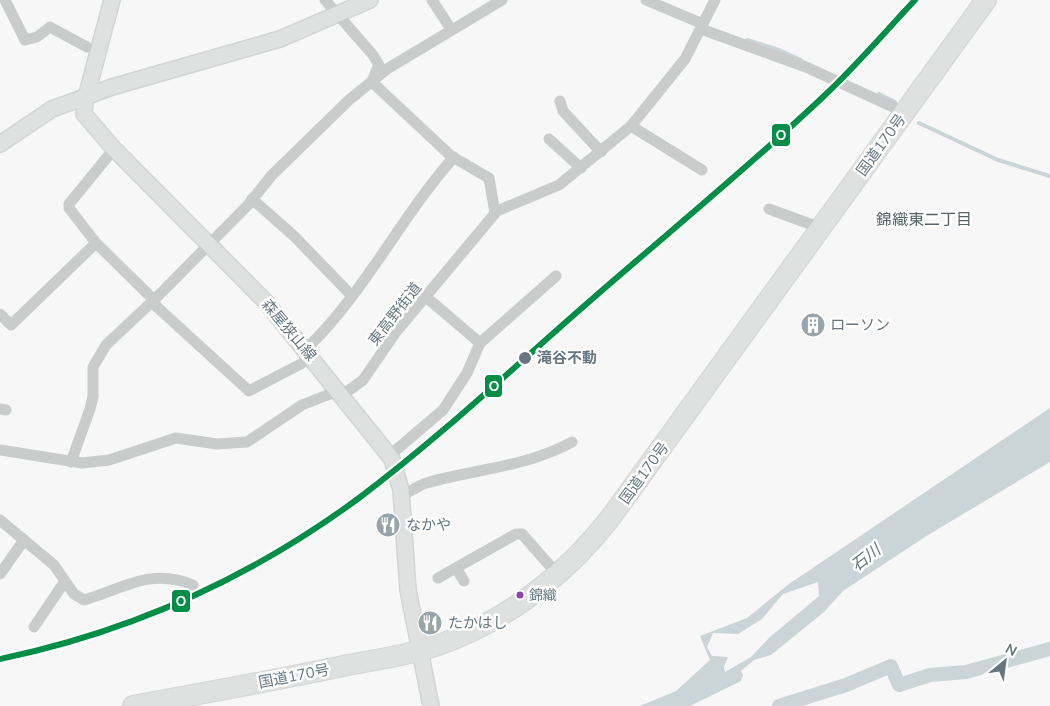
<svg xmlns="http://www.w3.org/2000/svg" width="1050" height="706" font-family="'Nunito Sans','Noto Sans JP',sans-serif">
<style>
.water{fill:#cbd4d6;fill-rule:evenodd}
.lines{fill:none;stroke-linecap:round;stroke-linejoin:round}
.stream{stroke:#cbd4d6;stroke-width:4}
.canal{stroke:#cbd4d6;stroke-width:14}
.secondary-casing{stroke:#d3d4d5;stroke-width:18}
.highway-casing{stroke:#d3d4d4;stroke-width:22}
.street{stroke:#cacccc;stroke-width:11}
.secondary{stroke:#dfe0e0;stroke-width:15}
.highway{stroke:#dfe0e0;stroke-width:20}
.rail-1-casing{stroke:#fff;stroke-width:10}
.rail-1{stroke:#028e46;stroke-width:6}
.stop-dot{fill:#657680;stroke:#fff;stroke-width:2}
.bus-dot{fill:#8e44ad;stroke:#fff;stroke-width:2}
.labels{text-anchor:middle;dominant-baseline:central;stroke-width:5;stroke-linejoin:round;paint-order:stroke}
.bus-label{font-size:14px;fill:#657680;stroke:#fff;text-anchor:start}
.street-label{font-size:15px;fill:#657680;stroke:#fff}
.poi-label{font-size:15px;fill:#657680;stroke:#fff;text-anchor:start}
.stop-label{font-size:15px;font-weight:bold;fill:#657680;stroke:#fff;text-anchor:start}
.neighbourhood-label{font-size:16px;fill:#56636b;stroke:#fff}
.water-label{font-size:16px;font-style:italic;fill:#60757a;stroke:#fff}
.line-badge{stroke:#fff;stroke-width:2}
.badge-label{font-size:14px;text-anchor:middle;font-weight:bold;fill:#fff}
</style>
<rect width="100%" height="100%" fill="#f7f7f7"/>
<!-- water -->
<path class="water" d="M1050,408V462L928,535L843,591L824,612L771,655L754,660L741,671L743,675L741,681L690,706H640L676,691L710,660L700,636L747,618L789,584ZM818,582L819,596L770,637L751,657L725,672L724,667L728,657L712,656L707,647L713,633L738,634L762,619L783,594Z"/>
<g class="lines">
<!-- stream -->
<g class="stream">
<polyline points="747,40 779,50 801,60"/>
<polyline points="879,94 895,102"/>
<polyline points="919,123 998,160 1050,176"/>
</g>
<!-- canal -->
<polyline class="canal" points="779,706 846,685 891,666 899,685 930,675 966,672 1050,649"/>
<defs>
<g id="secondary">
<polyline points="112,0 85,101 84,114 114,149 265,301 392,459 401,490 408,590 431,706"/>
<polyline points="0,144 52,109 112,87 280,39 370,0"/>
</g>
<path id="highway" d="M133,706C205,693 277,680 348,665C380,659 414,654 444,643C510,618 568,573 611,517L986,0"/>
</defs>
<!-- secondary casing -->
<use href="#secondary" class="secondary-casing"/>
<!-- highway casing -->
<use href="#highway" class="highway-casing"/>
<!-- street -->
<g class="street">
<polyline points="5,0 25,40 37,37 50,27 87,47"/>
<polyline points="325,0 373,55 379,65 373,79"/>
<polyline points="432,0 451,29"/>
<polyline points="646,0 703,24"/>
<polyline points="701,29 806,67 904,112"/>
<polyline points="372,82 451,156 489,178 495,213"/>
<polyline points="560,101 563,111 601,152"/>
<polyline points="631,126 702,170"/>
<polyline points="549,139 581,168"/>
<polyline points="114,149 69,204 69,208 96,243 152,298 157,307 249,391 312,358"/>
<polyline points="252,199 294,236 352,296"/>
<polyline points="769,209 821,228"/>
<polyline points="426,297 480,343"/>
<polyline points="0,314 11,325 96,243"/>
<path d="M305,350C364,294 400,218 454,157"/>
<polyline points="0,409 6,410"/>
<polyline points="0,450 82,463 109,460 176,438 217,444 247,442 302,405 330,394 348,391 363,380 396,332 497,211 559,185 631,126 685,59 715,0"/>
<polyline points="389,456 443,410 467,373 480,343 556,276"/>
<polyline points="71,462 90,409 93,397 93,367 106,345 156,298 248,205 272,175 349,100 387,69 502,0"/>
<path d="M402,495C410,492 418,486 426,483C475,469 527,467 572,442"/>
<path d="M0,520L54,565L74,594L84,600C123,589 150,567 193,585"/>
<polyline points="456,568 464,581"/>
<polyline points="0,574 24,540"/>
<polyline points="438,578 516,534 522,534 558,575"/>
<polyline points="34,627 65,581"/>
</g>
<!-- secondary -->
<use href="#secondary" class="secondary"/>
<!-- highway -->
<use href="#highway" class="highway"/>
<defs>
<path id="rail-1" d="M0,659C130,632 252,577 359,498C440,437 514,367 591,300C669,232 749,167 824,96C856,66 885,32 915,0"/>
</defs>
<!-- rail-1 casing -->
<use href="#rail-1" class="rail-1-casing"/>
<!-- rail-1 -->
<use href="#rail-1" class="rail-1"/>
</g>
<!-- icons -->
<defs>
<symbol id="building-disc" viewBox="-11 -11 22 22"><circle r="9.5" fill="#98a3aa" stroke="#fff"/><path d="M-4-6H4V6H1V3H-1V6H-4ZM-2.5-4.3h1.7v1.8h-1.7ZM.8-4.3h1.7v1.8H.8ZM-2.5-1h1.7V.8h-1.7ZM.8-1h1.7V.8H.8Z" fill="#fff"/></symbol>
<symbol id="restaurant-disc" viewBox="-11 -11 22 22"><circle r="9.5" fill="#98a3aa" stroke="#fff"/><path d="M-5-6h1v4h1v-4h1v4h1v-4h1v5L-1.5 .5V6h-2V.5L-5-1ZM5-6V6H3V1.5H1.5Q1.5-4 5-6Z" fill="#fff"/></symbol>
</defs>
<g fill-rule="evenodd">
<use href="#building-disc" x="799" y="311" width="28" height="28"/>
<use href="#restaurant-disc" x="374" y="511" width="28" height="28"/>
<use href="#restaurant-disc" x="416" y="609" width="28" height="28"/>
</g>
<!-- markers -->
<circle class="stop-dot" cx="525" cy="358" r="7"/>
<circle class="bus-dot" cx="520" cy="595" r="4.5"/>
<g class="labels">
<!-- bus labels -->
<g class="bus-label">
<text x="529" y="595">錦織</text>
</g>
<!-- street labels -->
<g class="street-label">
<text transform="translate(881 145) rotate(-54)">国道170号</text>
<text transform="translate(395 314) rotate(-52)">東高野街道</text>
<text transform="translate(289 330) rotate(50)">森屋狭山線</text>
<text transform="translate(644 473) rotate(-54)">国道170号</text>
<text transform="translate(294 676) rotate(-11)">国道170号</text>
</g>
<!-- poi labels -->
<g class="poi-label">
<text x="830" y="325">ローソン</text>
<text x="406" y="525">なかや</text>
<text x="448" y="623">たかはし</text>
</g>
<!-- stop labels -->
<g class="stop-label">
<text x="537" y="358">滝谷不動</text>
</g>
<!-- neighbourhood labels -->
<g class="neighbourhood-label">
<text x="924" y="220">錦織東二丁目</text>
</g>
<!-- water labels -->
<g class="water-label">
<text transform="translate(866 558) rotate(-38)">石川</text>
</g>
</g>
<g class="line-badge">
<rect x="771" y="123" width="20" height="24" rx="5" fill="#028e46"/>
<rect x="484" y="374" width="19" height="24" rx="5" fill="#028e46"/>
<rect x="171" y="589" width="20" height="24" rx="5" fill="#028e46"/>
</g>
<g class="badge-label">
<text x="781" y="140">O</text>
<text x="494" y="391">O</text>
<text x="181" y="606">O</text>
</g>
<!-- north arrow -->
<g transform="translate(1005 661) rotate(29)" stroke="#ffffff" stroke-width="4" paint-order="stroke">
<path d="M0-4L9 19L0 12L-9 19Z" fill="#657680"/>
<text y="-8" font-size="14" font-weight="bold" text-anchor="middle" fill="#657680">N</text>
</g>
</svg>
